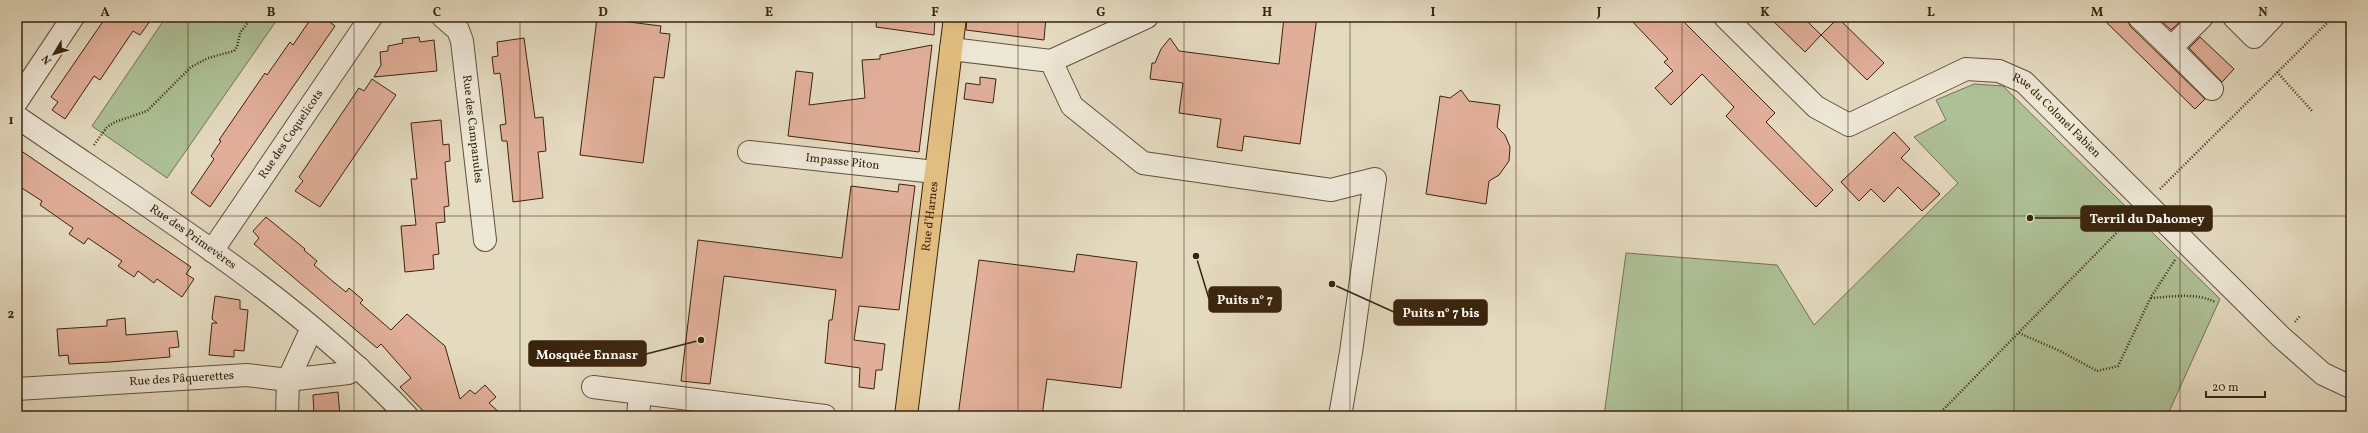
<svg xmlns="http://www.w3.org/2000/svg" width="2368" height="433" font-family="Vollkorn,serif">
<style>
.green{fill:#aec197;stroke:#747352}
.building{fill:#e1af99;stroke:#3a250c}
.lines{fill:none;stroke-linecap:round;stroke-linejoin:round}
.minor-casing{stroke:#645239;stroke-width:24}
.major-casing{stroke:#3a250c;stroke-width:24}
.path{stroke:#3a250c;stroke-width:2.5;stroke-dasharray:1 2;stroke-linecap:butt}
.minor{stroke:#ede7d6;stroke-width:22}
.major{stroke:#e2bd80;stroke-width:22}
.grid{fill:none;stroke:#3a250c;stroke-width:1;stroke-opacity:0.55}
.labels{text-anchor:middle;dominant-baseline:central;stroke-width:3.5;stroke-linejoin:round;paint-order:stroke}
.street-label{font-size:12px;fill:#3a250c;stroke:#ede7d6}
.leader{fill:none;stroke:#3a250c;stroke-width:1.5}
.callout-dot{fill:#3a250c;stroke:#ede7d6;stroke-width:1.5}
.callout{fill:#3a250c;stroke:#3a250c;stroke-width:1.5}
.callout-label{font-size:13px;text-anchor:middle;font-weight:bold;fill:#fff}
.neatline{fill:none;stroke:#3a250c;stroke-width:1.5}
.grid-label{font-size:13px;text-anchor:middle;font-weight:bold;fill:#3a250c}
</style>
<rect width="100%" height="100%" fill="#e4dac0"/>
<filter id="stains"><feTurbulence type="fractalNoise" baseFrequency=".005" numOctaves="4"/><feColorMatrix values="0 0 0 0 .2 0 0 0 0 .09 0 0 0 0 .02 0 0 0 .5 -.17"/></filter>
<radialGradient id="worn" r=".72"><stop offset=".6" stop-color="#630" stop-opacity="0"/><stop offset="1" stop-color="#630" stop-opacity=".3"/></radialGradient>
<!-- green -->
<g class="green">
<polygon points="166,17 279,17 167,178 92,126"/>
<polygon points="1974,84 2003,86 2220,299 2167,416 1604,416 1626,253 1777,265 1814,325 1958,183 1914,137 1946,120 1936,100"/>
</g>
<!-- building -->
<g class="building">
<polygon points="106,17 153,17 140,35 133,31 100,80 94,76 65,119 52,110 58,102 51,97"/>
<polygon points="312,17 323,17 335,26 210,207 191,193 214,159 211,156 221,141 219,140 265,73 267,75 290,42 293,45"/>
<polygon points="877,17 935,17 934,35 876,27"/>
<polygon points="967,17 1046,17 1044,40 966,30"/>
<polygon points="1284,17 1317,17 1300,144 1244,136 1242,151 1217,147 1221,119 1179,113 1183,83 1150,79 1152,63 1155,63 1161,49 1170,38 1179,51 1279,64"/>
<polygon points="1628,17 1679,17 1775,113 1766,122 1833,190 1816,207 1726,116 1734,107 1702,74 1671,105 1655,88 1673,71 1664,62 1668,59"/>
<polygon points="1769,17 1803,17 1821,35 1805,52"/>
<polygon points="2101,17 2127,17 2130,26 2205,99 2195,109"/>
<polygon points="2157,17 2179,17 2182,20 2171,30"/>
<polygon points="597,18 661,26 660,33 670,34 664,78 654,77 643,163 580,155"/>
<polygon points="1838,18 1884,63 1867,80 1821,35"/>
<polygon points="419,37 420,42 434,40 437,71 374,77 381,65 380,52 388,51 388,46 403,43 402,39"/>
<polygon points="2200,37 2234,69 2222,82 2189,48"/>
<polygon points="524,38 535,118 543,117 546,151 538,152 543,198 513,202 507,141 502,141 500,125 506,124 502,87 500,73 494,74 492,57 498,56 497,42"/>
<polygon points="932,45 919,152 788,136 796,71 813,73 809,105 865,98 862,60 880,59 880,55"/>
<polygon points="980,77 996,79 993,103 964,99 966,83 980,85"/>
<polygon points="372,79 396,95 320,207 295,191 303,181 299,177 359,88 364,91"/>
<polygon points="1461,90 1469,101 1500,105 1497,127 1505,135 1510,147 1509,161 1499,175 1489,181 1486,204 1426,194 1440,96 1450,98"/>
<polygon points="441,120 443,145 449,144 450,161 445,162 449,206 444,207 445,222 436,223 439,254 433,255 434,269 405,272 401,226 416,225 411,179 417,179 411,123"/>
<polygon points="1894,132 1910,149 1901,158 1940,194 1922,211 1898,187 1884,202 1871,189 1859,201 1841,182"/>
<polygon points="17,148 191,267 186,274 194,279 182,297 157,279 154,283 138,271 134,277 118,266 122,261 88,238 84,244 69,234 73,228 40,205 42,201 17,185"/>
<polygon points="899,184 915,186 899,310 859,306 854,340 885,344 882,370 876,370 874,389 859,387 860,368 825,363 829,320 832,320 836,290 724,276 710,384 681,381 698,240 842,258 851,186 898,192"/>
<polygon points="266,217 305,249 304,250 317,261 314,265 330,279 346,292 349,288 363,300 360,303 391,330 407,314 445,346 460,399 470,390 475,394 485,385 496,397 489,403 503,416 428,416 400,387 411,378 381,344 377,348 254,244 259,238 253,231"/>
<polygon points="1077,254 1137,262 1121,388 1047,379 1042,416 958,416 979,260 1074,272"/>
<polygon points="215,296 240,300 240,309 248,310 244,351 234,350 234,357 209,355 212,323 217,323 212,319"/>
<polygon points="125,318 126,335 177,331 179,347 169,348 170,357 110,362 69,364 68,355 59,356 57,329 107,326 107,320"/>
<polygon points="338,392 340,416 314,416 313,395"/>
</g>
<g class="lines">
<defs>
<g id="minor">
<path id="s1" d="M443,17L458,30L462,41L485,240"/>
<path id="s2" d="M1725,17L1816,107L1849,125L1966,69L1999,71L2024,82L2281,337L2323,374L2351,387"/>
<polyline points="2139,17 2171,48"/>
<polyline points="2202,17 2171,48 2212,89"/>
<polyline points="2234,17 2254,37 2273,17"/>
<polyline points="951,49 1051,61 1072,106 1143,163 1331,190 1375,179 1351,352 1340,416"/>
<polyline points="1051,61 1147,17"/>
<polyline points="17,101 73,17"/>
<path id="s3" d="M17,117C152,210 294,296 407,416"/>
<path id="s4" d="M749,152L935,172"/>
<path id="s5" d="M212,251L371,17"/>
<polyline points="593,387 825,416"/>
<path id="s6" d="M17,389L247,375L288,380L348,373L359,368"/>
<polyline points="287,416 288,380 312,328"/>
<polyline points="638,416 640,393"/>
</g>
<g id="major">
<path id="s7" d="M906,416L955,17"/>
</g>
</defs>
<!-- minor casing -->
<use href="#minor" class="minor-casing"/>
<!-- major casing -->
<use href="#major" class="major-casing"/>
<!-- path -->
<g class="path">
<polyline points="2340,17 2351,26"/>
<polyline points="2277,72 2313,112"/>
<polyline points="94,145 107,127 115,122 147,111 191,67 208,58 234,51 237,47 240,33 252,17"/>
<polyline points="2160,189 2333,17"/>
<polyline points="2199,227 2205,221"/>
<path d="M2151,298C2171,297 2196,292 2215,302"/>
<polyline points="2295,322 2300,316"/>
<polyline points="2019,333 2060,351 2097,371 2118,366 2151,297 2175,260"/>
<polyline points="1937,416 2131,218"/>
</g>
<!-- minor -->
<use href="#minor" class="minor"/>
<!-- major -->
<use href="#major" class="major"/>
</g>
<!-- grid -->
<path class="grid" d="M188,17V416M354,17V416M520,17V416M686,17V416M852,17V416M1018,17V416M1184,17V416M1350,17V416M1516,17V416M1682,17V416M1848,17V416M2014,17V416M2180,17V416M17,216H2351"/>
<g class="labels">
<!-- street labels -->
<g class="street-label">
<text stroke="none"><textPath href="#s2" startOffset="402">Rue du Colonel Fabien</textPath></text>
<text stroke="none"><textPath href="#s1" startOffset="120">Rue des Campanules</textPath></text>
<text stroke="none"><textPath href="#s5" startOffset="141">Rue des Coquelicots</textPath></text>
<text stroke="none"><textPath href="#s4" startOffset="94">Impasse Piton</textPath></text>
<text stroke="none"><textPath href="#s7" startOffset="201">Rue d'Harnes</textPath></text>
<text stroke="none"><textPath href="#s3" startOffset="213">Rue des Primevères</textPath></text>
<text stroke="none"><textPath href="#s6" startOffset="165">Rue des Pâquerettes</textPath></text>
</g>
</g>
<!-- callouts -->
<path class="leader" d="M2030 218L2081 218M1196 256L1209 299M1332 284L1394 312M701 340L646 354"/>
<g class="callout-dot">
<circle cx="2030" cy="218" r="4"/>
<circle cx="1196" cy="256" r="4"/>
<circle cx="1332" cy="284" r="4"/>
<circle cx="701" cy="340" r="4"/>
</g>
<g class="callout">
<rect x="2081" y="206" width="131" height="25" rx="4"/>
<rect x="1209" y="287" width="72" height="25" rx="4"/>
<rect x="1394" y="300" width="93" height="25" rx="4"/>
<rect x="529" y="341" width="117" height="25" rx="4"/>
</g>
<g class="callout-label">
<text x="2147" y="223">Terril du Dahomey</text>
<text x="1245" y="304">Puits n° 7</text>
<text x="1441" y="317">Puits n° 7 bis</text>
<text x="587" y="359">Mosquée Ennasr</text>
</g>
<!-- margin -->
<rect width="2368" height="433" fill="none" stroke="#e4dac0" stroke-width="44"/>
<!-- north arrow -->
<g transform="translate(54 54) rotate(232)" stroke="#ede7d6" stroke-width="3" paint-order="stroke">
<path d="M0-3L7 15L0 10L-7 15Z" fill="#3a250c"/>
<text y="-6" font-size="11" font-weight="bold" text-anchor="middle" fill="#3a250c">N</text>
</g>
<!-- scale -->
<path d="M2206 391v6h59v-6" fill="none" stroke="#3a250c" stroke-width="2"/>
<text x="2212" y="391" font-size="12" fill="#3a250c" stroke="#ede7d6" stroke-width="3" paint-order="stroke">20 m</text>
<rect x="22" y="22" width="2324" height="389" class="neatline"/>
<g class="grid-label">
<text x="105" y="16">A</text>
<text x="271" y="16">B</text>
<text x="437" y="16">C</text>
<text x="603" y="16">D</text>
<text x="769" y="16">E</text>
<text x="935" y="16">F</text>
<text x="1101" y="16">G</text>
<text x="1267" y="16">H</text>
<text x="1433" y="16">I</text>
<text x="1599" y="16">J</text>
<text x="1765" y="16">K</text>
<text x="1931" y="16">L</text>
<text x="2097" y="16">M</text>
<text x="2263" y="16">N</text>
<text x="11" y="124">1</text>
<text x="11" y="318">2</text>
</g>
<rect width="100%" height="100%" filter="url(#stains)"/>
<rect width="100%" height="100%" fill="url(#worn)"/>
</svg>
